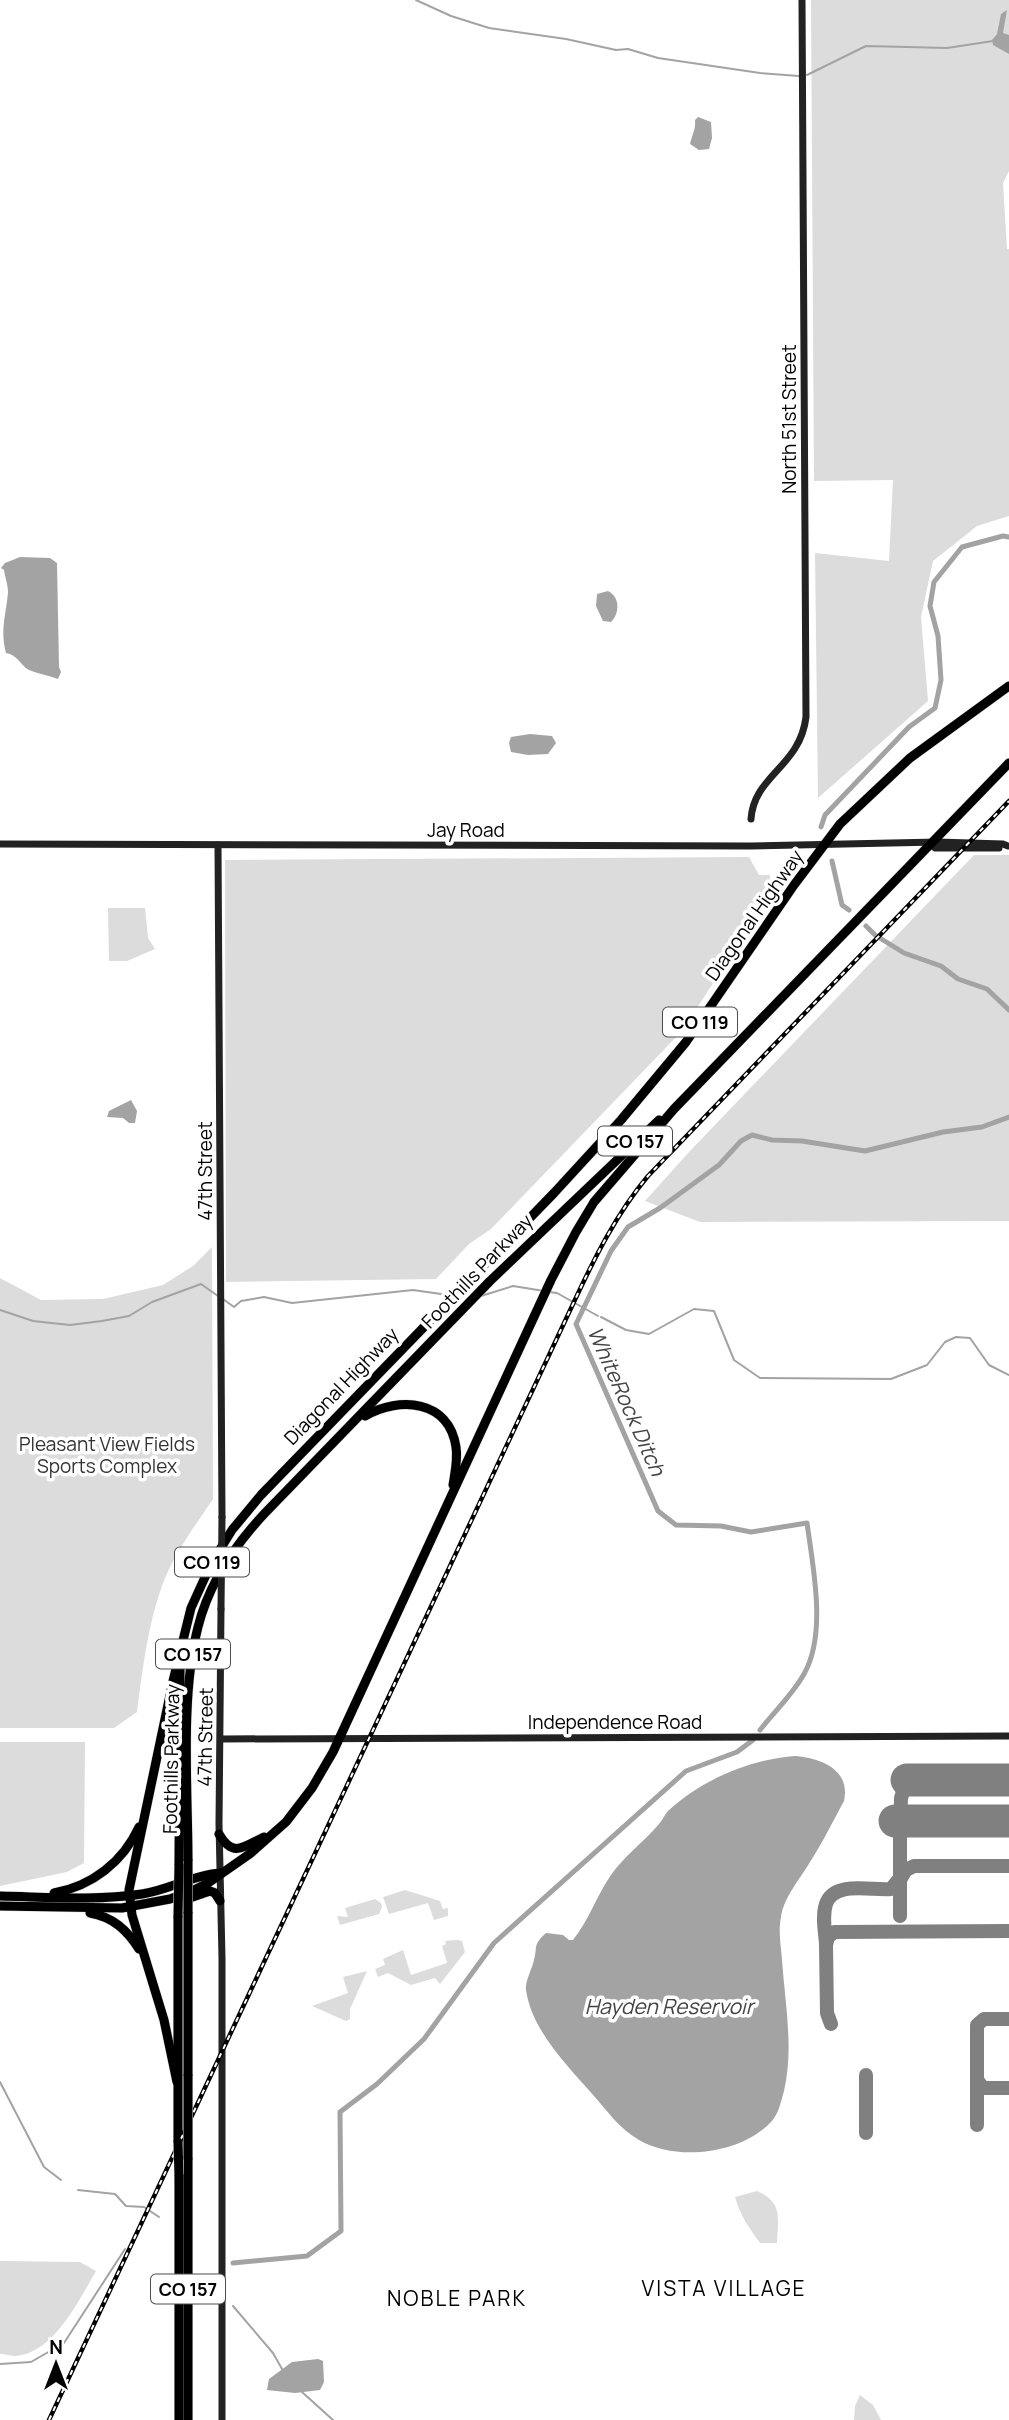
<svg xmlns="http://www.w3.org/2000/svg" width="1009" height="2420" font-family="Manrope,sans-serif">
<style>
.green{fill:#dcdcdc}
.water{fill:#a3a3a3}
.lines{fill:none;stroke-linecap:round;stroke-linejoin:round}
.stream{stroke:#a3a3a3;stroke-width:2}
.canal{stroke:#a3a3a3;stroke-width:5}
.taxiway{stroke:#808080;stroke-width:14}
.runway{stroke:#808080;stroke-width:33}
.highway-casing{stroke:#dbdbdb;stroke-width:10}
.secondary{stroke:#222;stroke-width:7}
.highway{stroke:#000;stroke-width:9}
.rail-casing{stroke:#000;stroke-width:4.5}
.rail{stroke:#fff;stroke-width:2;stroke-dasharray:5;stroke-linecap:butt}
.highway-bridge-casing{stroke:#dbdbdb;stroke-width:10;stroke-linecap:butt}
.secondary-bridge{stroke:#222;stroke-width:7}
.highway-bridge{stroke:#000;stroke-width:9}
.labels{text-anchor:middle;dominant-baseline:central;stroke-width:7;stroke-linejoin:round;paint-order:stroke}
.shield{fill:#fff;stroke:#4c4c4c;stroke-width:2}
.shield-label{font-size:18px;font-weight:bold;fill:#000}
.street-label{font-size:19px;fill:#000;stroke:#fff}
.park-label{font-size:19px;fill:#333;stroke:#fff}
.water-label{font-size:21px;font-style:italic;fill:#444;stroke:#fff}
.neighbourhood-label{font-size:21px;letter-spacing:2px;fill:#000;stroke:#fff}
</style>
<rect width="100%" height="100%" fill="#fff"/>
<!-- green -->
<g class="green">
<polygon points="811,0 1009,0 1009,171 1003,183 1007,249 1009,249 1009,516 977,526 933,561 921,617 928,701 818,798 815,553 889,561 893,480 814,481"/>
<polygon points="974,855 1009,855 1009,1221 700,1222 645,1201 689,1152"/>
<polygon points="749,857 759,875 770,875 769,897 682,1031 491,1229 469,1244 436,1279 226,1282 225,860"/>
<polygon points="108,908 145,908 148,938 155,949 127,961 109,961"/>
<path d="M212,1247L213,1499C196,1524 177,1550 165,1578C148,1621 143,1667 137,1712L114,1728H0V1278L41,1300L103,1299L163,1285L193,1266Z"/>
<polygon points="0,1742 85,1742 84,1863 67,1872 0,1886"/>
<polygon points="405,1890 440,1901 443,1909 448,1908 448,1916 434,1920 428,1903 389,1914 383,1897"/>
<polygon points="375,1899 381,1903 382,1907 379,1914 340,1925 337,1916 348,1917 345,1908"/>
<polygon points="457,1940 462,1941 465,1952 440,1984 435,1978 411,1985 388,1973 378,1977 375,1969 385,1965 383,1959 403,1950 411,1975 447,1963 442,1946 446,1944 445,1941"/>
<polygon points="367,1971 350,2009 350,2019 346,2021 312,2006 348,1993 343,1977"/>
<path d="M757,2191C783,2202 778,2218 777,2243H760C749,2228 740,2215 735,2197Z"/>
<path d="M0,2261L80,2262L96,2271C79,2300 54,2353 16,2356C11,2356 5,2354 0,2354Z"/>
<polygon points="860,2395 873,2405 881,2420 854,2420 855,2406"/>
</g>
<!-- water -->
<g class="water">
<polygon points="1007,10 1003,33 1009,35 1009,54 993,45 992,40 997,34 1001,14"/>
<path d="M698,117L711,122L712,138L709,149L699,150L690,144C692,135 696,129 695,120Z"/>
<path d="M20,557L50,558L57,563L59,667L61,672L58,679C48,675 38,674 29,670C19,664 18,655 6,653C0,629 6,616 8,592C8,585 5,577 4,570L1,568L5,563Z"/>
<path d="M608,591C620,597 620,613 611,622L603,621L596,606L597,594Z"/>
<polygon points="530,734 552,736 556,743 548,754 528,755 511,752 509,743 511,737"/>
<polygon points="131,1100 137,1111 135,1123 129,1123 123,1118 107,1117 109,1111"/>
<path d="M795,1756C820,1758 851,1769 844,1801C833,1821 823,1842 810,1862C800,1879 784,1897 781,1917C778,1931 781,1946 782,1960C785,2004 794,2048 784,2091C781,2101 779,2113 772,2121C742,2154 677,2162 639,2140C620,2129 608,2112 594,2096C567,2065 532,2031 526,1990C525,1981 532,1969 534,1960C538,1946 532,1946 546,1933L563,1935L569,1940H573C589,1920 597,1895 611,1875C625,1855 644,1842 659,1824C663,1820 664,1815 668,1811C701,1780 751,1759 795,1756Z"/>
<polygon points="318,2359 323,2361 324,2382 320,2390 295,2393 267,2390 269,2379 292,2362"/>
</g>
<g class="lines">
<!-- stream -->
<g class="stream">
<polyline points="416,0 451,16 489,28 566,39 616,50 628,49 658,58 760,73 799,76"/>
<polyline points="807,75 866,46 947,48 993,41"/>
<polyline points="549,1292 557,1293 598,1316"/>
<polyline points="481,1296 513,1286 544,1291"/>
<polyline points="223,1299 234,1307 241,1301 264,1297 292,1303 413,1290 448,1295"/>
<polyline points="0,1310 33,1321 70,1325 102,1321 129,1316 152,1302 201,1284 218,1296"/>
<polyline points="601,1317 626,1330 649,1334 694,1309 714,1311 734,1360 760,1378 891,1379 927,1365 945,1342 956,1337 970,1338 989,1365 1009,1375"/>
<polyline points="0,2082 44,2167 61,2180"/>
<polyline points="78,2190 115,2194 126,2206 144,2207 159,2217"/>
<polyline points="233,2306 273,2353 282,2369"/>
<polyline points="0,2364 31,2362 64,2343 125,2249"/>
<polyline points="302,2392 333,2420"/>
</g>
<!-- canal -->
<g class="canal">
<polyline points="821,827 825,815 909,727 935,708 941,680 938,636 930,606 934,582 962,547 1003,536 1009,537"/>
<polyline points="832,861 842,905 849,910"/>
<polyline points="866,926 875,935 904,953 941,966 958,979 987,989 1009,1010"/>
<path d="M760,1730C774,1712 793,1694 804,1674C827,1634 813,1567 807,1523L751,1532L721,1526L676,1525L658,1511L576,1324L611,1251L628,1227L660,1208L719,1165L741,1141L752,1135L772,1140L802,1141L865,1151L943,1132L982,1127L1009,1117"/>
<polyline points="233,2263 307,2256 341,2231 340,2112 377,2084 424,2039 494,1943 686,1771 737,1752 753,1740"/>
</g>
<!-- taxiway -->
<g class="taxiway">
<polyline points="900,1834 901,1798 907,1780"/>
<polyline points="900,1880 906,1870 914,1866 1009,1866"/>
<polyline points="900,1916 900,1834 909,1824 918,1822"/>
<path d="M826,1943C825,1932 822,1916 826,1904C834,1880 872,1891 891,1889L900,1878"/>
<polyline points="831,2024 827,2013 826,1945 828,1937 834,1932 1009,1931"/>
<polyline points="866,2075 866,2133"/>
<polyline points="977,2080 983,2088 1009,2088"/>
<polyline points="977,2125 977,2025 984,2019 1009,2019"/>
</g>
<!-- runway -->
<g class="runway">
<polyline points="907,1780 1009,1780"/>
<polyline points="895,1821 1009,1821"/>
</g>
<defs>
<g id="highway">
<path d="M365,1416C400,1396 449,1400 456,1447C458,1459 455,1473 453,1485"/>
<path d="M219,1834C233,1858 243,1847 264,1837"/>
<path d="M188,1861C188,1789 180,1697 198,1627C209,1583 234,1546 265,1513L490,1281L659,1120"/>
<polyline points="179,1865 180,1669"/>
<path d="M54,1893C92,1886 123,1862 139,1827"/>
<path d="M0,1896C47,1897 95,1901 142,1894C169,1890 193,1875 220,1873"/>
<polyline points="184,1900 210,1891 215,1893 220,1901"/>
<polyline points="0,1906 122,1908 170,1899 194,1890 208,1883 251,1853 286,1822 312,1788 333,1752 551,1280 576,1232 594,1202 674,1109 1009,763"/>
<path d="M90,1913C113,1917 127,1930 139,1949"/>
<polyline points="188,2076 188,1912"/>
<polyline points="177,2082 164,2020 132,1915 129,1890 173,1681 191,1608 211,1564 232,1530 261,1495 554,1193 621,1120 686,1042 794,885 840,824 910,758 1009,686"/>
<polyline points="178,2142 178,1916"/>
<polyline points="188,2158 188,2420"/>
<polyline points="179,2175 179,2420"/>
</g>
</defs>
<!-- highway casing -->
<use href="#highway" class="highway-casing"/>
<!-- secondary -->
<g class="secondary">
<path d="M751,819C754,775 800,767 806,717L802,0"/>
<polyline points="0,844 751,846 938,842 1003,844 1008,846"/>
<polyline points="931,844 935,848 999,848"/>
<polyline points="218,845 222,1517"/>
<polyline points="221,1609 219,1824 222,1958 222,2420"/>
<polyline points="222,1739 1009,1736"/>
</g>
<!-- highway -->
<use href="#highway" class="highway"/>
<defs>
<path id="rail" d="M49,2420L573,1304C594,1259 616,1214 648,1176L1009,801"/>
</defs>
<!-- rail casing -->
<use href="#rail" class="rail-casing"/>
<!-- rail -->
<use href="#rail" class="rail"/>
<defs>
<g id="highway-bridge">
<polyline points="188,1861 188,1912"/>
<polyline points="178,1916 179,1865"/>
<polyline points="188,2076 188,2158"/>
<polyline points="178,2142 179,2175"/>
</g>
</defs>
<!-- highway-bridge casing -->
<use href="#highway-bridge" class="highway-bridge-casing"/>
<!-- secondary-bridge -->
<polyline class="secondary-bridge" points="221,1609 222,1517"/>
<!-- highway-bridge -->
<use href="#highway-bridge" class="highway-bridge"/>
</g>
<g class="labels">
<!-- shield labels -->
<g class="shield">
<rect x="663" y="1007.5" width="74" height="29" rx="5"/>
<rect x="598" y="1126.5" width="74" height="29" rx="5"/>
<rect x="175" y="1547.5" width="74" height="29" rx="5"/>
<rect x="156" y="1639.5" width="74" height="29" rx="5"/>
<rect x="151" y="2274.5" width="74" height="29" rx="5"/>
</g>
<g class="shield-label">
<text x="700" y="1022">CO 119</text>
<text x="635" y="1141">CO 157</text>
<text x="212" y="1562">CO 119</text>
<text x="193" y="1654">CO 157</text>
<text x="188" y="2289">CO 157</text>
</g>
<!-- street labels -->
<g class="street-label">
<text transform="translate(789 419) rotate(-90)">North 51st Street</text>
<text x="466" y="830">Jay Road</text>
<text transform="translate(754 915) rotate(-55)">Diagonal Highway</text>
<text transform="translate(205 1171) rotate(-90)">47th Street</text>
<text transform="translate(477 1271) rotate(-46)">Foothills Parkway</text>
<text transform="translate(341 1386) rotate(-46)">Diagonal Highway</text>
<text x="615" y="1722">Independence Road</text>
<text transform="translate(205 1737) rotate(-89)">47th Street</text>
<text transform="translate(171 1759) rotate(-89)">Foothills Parkway</text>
</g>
<!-- park labels -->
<g class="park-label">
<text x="107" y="1444">Pleasant View Fields<tspan x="107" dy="22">Sports Complex</tspan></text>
</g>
<!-- water labels -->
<g class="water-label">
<text transform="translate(627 1401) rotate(66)">WhiteRock Ditch</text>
<text x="669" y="2006">Hayden Reservoir</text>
</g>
<!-- neighbourhood labels -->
<g class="neighbourhood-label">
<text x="724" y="2288">VISTA VILLAGE</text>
<text x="457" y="2298">NOBLE PARK</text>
</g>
</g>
<!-- north arrow -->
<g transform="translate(56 2364)" stroke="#ffffff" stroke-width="5" paint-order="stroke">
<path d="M0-5L12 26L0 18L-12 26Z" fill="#000000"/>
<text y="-10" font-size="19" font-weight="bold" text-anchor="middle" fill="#000000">N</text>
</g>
</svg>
